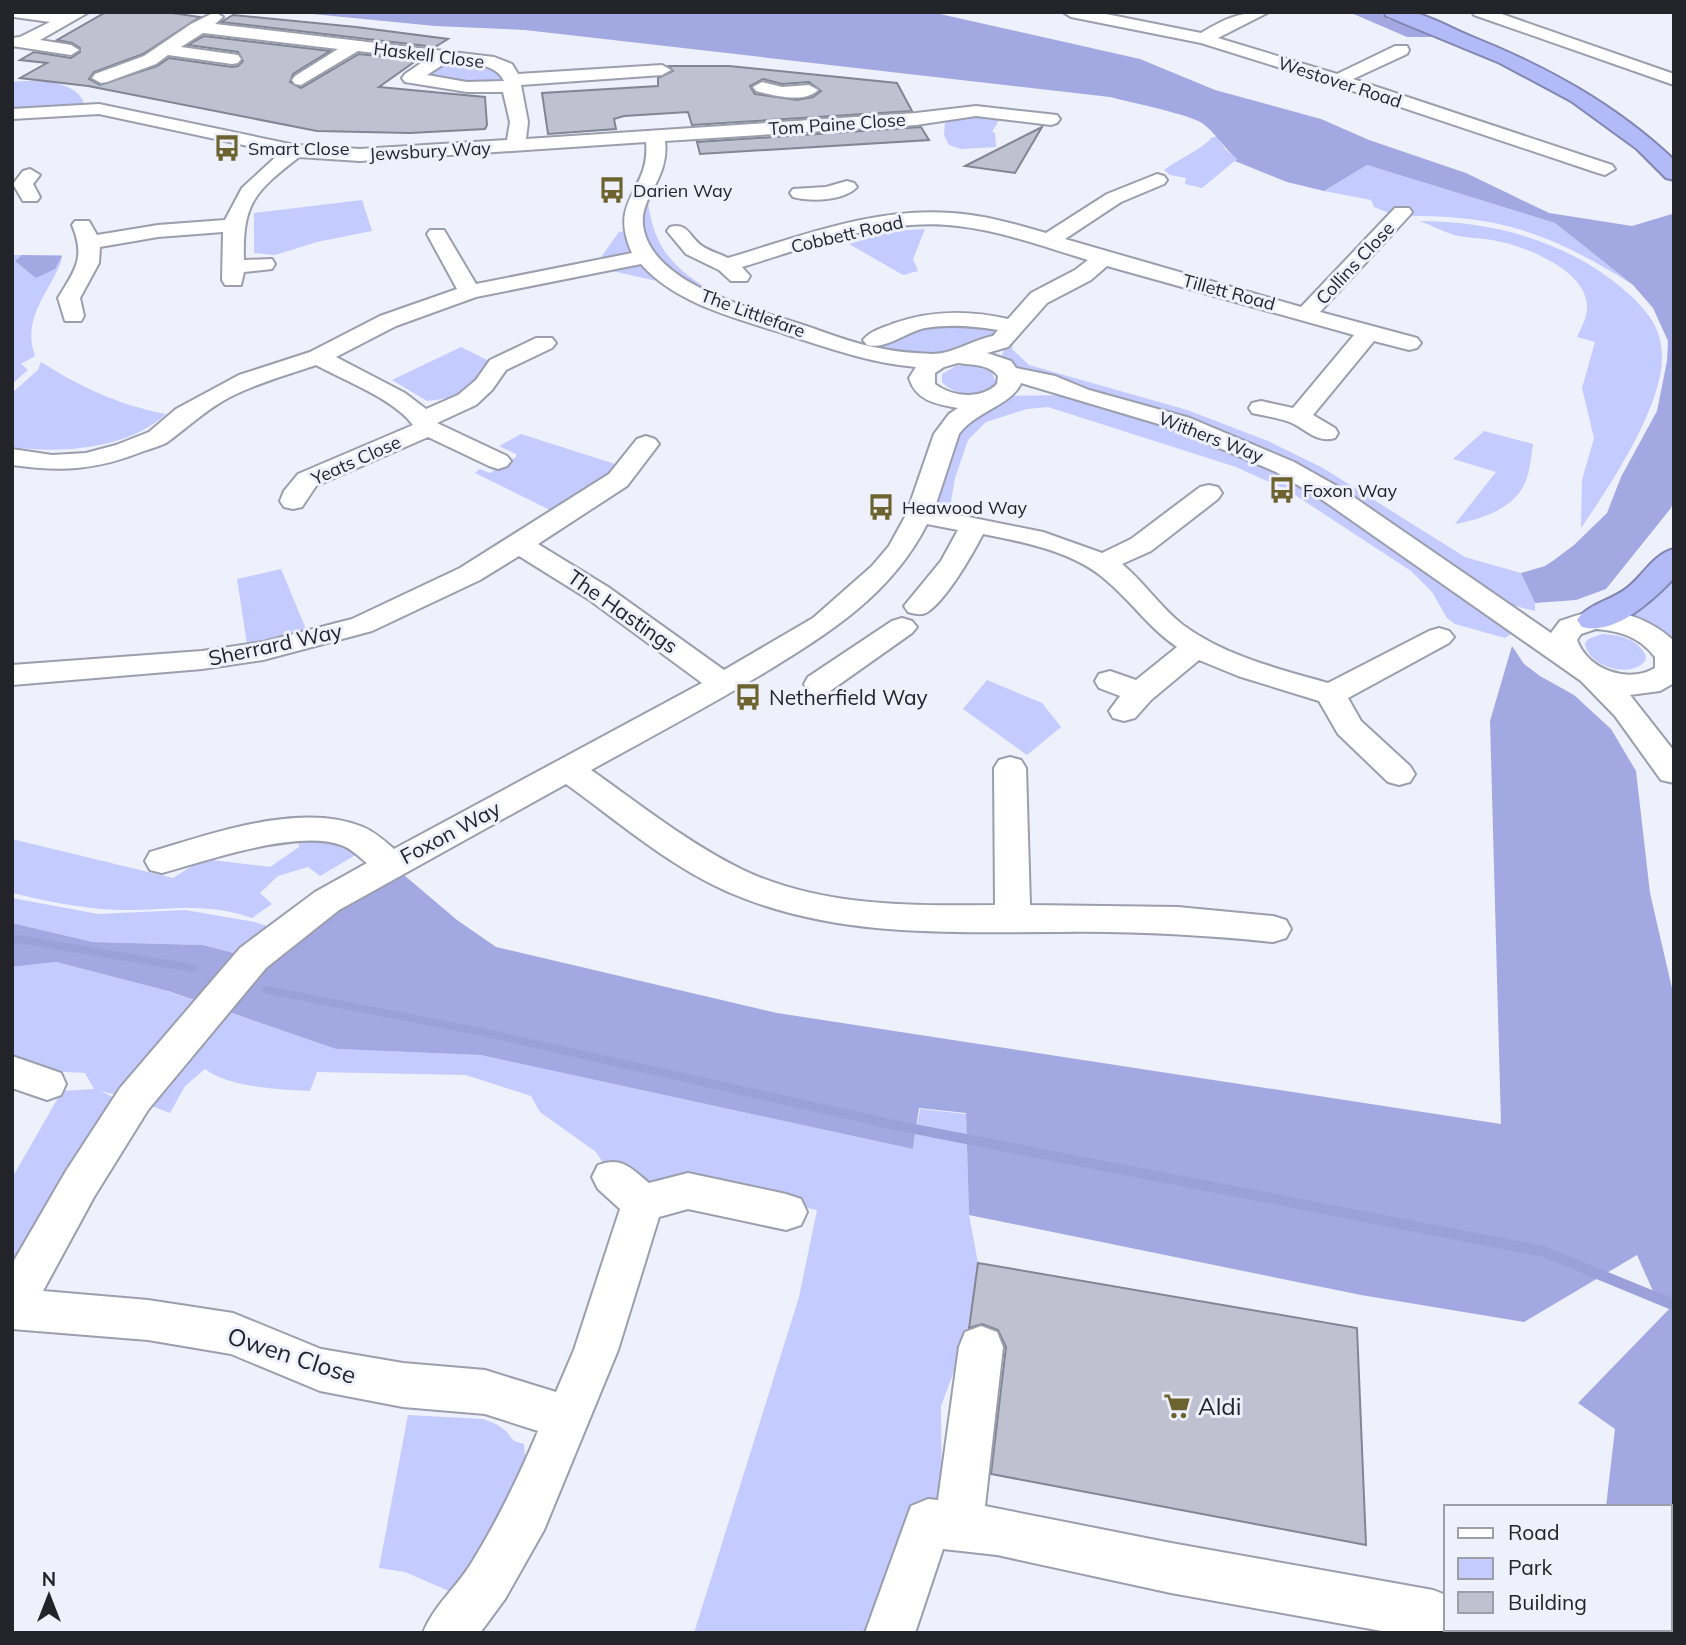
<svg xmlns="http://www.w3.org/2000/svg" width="1686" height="1645" font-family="Mulish,sans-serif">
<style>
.green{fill:#c4cbfe}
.forest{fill:#a2a9e2}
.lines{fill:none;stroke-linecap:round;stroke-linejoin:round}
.stream{fill:#9aa1da;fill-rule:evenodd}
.building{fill:#bfc1d0;stroke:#828593;stroke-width:2;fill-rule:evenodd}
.minor-casing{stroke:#9b9eac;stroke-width:4}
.highway-casing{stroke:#8086af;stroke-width:4}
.minor{fill:#fff;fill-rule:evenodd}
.highway{fill:#b2baf7;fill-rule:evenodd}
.labels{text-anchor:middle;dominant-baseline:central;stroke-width:6;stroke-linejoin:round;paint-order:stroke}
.far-street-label{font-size:18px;fill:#232429;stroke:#eef0fc}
.far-poi-label{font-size:18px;fill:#232429;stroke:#eef0fc;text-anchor:start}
.street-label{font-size:21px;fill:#232429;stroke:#eef0fc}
.poi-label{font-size:21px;fill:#232429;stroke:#eef0fc;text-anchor:start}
.near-street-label{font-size:24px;fill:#232429;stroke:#eef0fc}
.near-poi-label{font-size:24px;fill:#232429;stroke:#eef0fc;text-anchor:start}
</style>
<rect width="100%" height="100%" fill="#eef0fc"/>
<!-- green -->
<g class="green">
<polygon points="450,60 480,62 499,68 504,79 499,85 420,79"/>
<path d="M12,82C33,80 77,79 84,104L12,108Z"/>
<polygon points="981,115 999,120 992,132 995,133 996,147 961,149 949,145 944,135 945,123 957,118"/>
<path d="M1217,136L1225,149L1237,159L1202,188L1185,184L1186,178L1170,175L1164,170C1175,161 1206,147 1211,138Z"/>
<path d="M1367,165L1555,223L1633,285C1557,237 1504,215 1412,216L1414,211L1393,207L1389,213L1374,207L1371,200L1324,191Z"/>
<path d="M646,186C652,256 676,270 732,304L669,278L657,281L594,267L619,232L633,230Z"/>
<polygon points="362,200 372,231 317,242 275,255 254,253 254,213"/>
<path d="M1419,221C1492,221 1567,241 1623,289C1644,307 1662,326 1662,356C1663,406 1609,487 1581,528L1582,480L1594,438L1582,388L1595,342L1577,337C1581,328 1587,318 1587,307C1587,269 1522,245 1492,240C1479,238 1466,238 1454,235C1442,231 1431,225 1419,221Z"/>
<polygon points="925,229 913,259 918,271 903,275 849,244 894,231"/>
<path d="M12,255H62L61,262C47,296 22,318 35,356L21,364L28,370L12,384Z"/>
<polygon points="982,319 1014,338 1012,349 1029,365 1187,410 1268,441 1323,468 1465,557 1521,573 1535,603 1535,611 1508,604 1521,627 1505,638 1455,624 1447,618 1432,592 1411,571 1289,491 1236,467 1048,407 1027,409 986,422 968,440 955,478 950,507 959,522 919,515 947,434 1000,396 1077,395 998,364 1005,348 936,361 821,338 880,346 879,342 902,326"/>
<polygon points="461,347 487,360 490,369 461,396 442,399 427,401 392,380"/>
<path d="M41,362C80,387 121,406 166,414C128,449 61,454 12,447V393L38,370Z"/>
<path d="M967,365L991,371L997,384C982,398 956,397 942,382V374L956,366Z"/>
<path d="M1484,431L1533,444C1531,456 1530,472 1525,483C1514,509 1479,520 1455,524L1496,472L1453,459Z"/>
<polygon points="521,434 615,464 615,470 554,512 475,473 480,469 490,473 516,457 516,454 499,446"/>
<polygon points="281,569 306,629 247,644 237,579"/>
<polygon points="1674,573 1674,638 1644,619 1628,613"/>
<path d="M1602,634C1620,635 1638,639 1646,656L1645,661C1630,679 1589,667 1585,644L1588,639Z"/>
<polygon points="987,680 1042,703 1061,727 1027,755 963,709"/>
<path d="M323,837L364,850L320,876L308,867L278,876L260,893L272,904L252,918C204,901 167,911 119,910C83,909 47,901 12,893V839L173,878L203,859L270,867L299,847L298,839Z"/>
<polygon points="12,898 98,914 185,910 255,922 285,932 253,958 203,945 93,942 12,923"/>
<path d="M56,962L164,990L336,1049L480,1055L913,1149L920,1109L966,1114L969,1215L978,1263L966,1339L941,1406L942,1517L896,1633H694L799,1297L817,1210L713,1188L688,1191L612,1177L596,1152L540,1112L531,1096L466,1075L317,1072L310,1091C279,1089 230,1088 205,1069L185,1086L170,1113L134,1099L100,1091L113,1097L12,1272V1178L62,1091L94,1089L85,1073L12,1069V967Z"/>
<polygon points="408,1415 483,1419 496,1424 506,1431 514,1441 524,1444 526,1467 456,1594 405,1572 379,1568"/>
</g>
<!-- forest -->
<g class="forest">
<path d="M292,12H931L1140,59L1215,90L1321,119L1369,140L1466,173L1549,213L1632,226L1672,214L1674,217V498L1671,508L1606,589L1576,600L1535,603L1521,573L1545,566L1554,560L1574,545L1607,513L1621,477L1657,411L1667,361L1668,341L1653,308L1633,285L1555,223L1367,165L1324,191L1287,182L1235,161L1237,159C1224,148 1216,133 1202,123C1188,114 1129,102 1110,97L525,30L435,26Z"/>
<polygon points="1349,12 1379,12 1389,20 1405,21 1435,34 1431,37 1407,37"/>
<polygon points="22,255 62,256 55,269 36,278 15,261"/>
<polygon points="1512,646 1524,664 1540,676 1574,695 1611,729 1636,771 1650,893 1674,997 1674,1633 1592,1633 1592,1629 1670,1629 1670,1507 1606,1507 1615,1429 1578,1403 1673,1305 1656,1298 1637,1255 1524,1322 1361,1295 969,1215 966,1113 919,1108 913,1149 480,1055 336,1049 168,991 56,962 12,967 12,923 93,942 203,945 253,958 391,864 457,920 496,947 777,1013 1501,1124 1490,721"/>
</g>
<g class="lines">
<!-- stream -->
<g class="stream">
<polygon points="12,934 192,964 196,965 197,968 196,971 192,972 12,942"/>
<polygon points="267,986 477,1027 899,1121 1544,1246 1674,1299 1674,1311 1543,1257 899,1131 477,1035 267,994 263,993 262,990 263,987"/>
</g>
</g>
<!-- building -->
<g class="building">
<polygon points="106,12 165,12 200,17 143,54 94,72 89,79 100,85 157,66 169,58 232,67 238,66 243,61 238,52 188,45 204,36 330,51 293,74 290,82 301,88 359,54 417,60 379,87 485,97 487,125 485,129 410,133 317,131 88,86 20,78 47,63 20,60 34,52 71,58 80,52 80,48 72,43 57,40"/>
<polygon points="233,15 356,27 448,39 435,47 221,22"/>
<path d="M669,66H729L897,83L912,111L692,125L688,112L624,116L614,119L616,129L548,134L542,93L658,86V78L673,71ZM763,79L782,84L809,82L821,91L813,97L797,100L755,94L750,86Z"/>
<polygon points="921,127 929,140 700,154 697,142"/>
<polygon points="1042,127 1015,173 965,166"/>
<polygon points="978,1263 1357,1328 1366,1545 991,1474 1006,1347 998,1330 982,1324 969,1328"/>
</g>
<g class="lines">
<defs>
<g id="minor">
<polygon points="12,12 89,12 40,40 71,45 79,50 71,55 12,46 12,38 20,37 50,22 14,17"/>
<path d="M215,12L223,17L215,24L494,57L512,64L518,74L662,65L671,70L662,75L521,85L528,122L526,139L916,113L976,106L1057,115L1060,119L1057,123L1051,125L976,116L916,125L665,141C670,181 636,198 644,231C658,287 755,309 803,325C828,333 853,344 879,348C896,352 914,353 932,354C953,354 972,340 993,336L998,330C974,326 949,324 925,328C906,332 886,350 867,345L863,340C870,331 882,328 892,324C931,310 968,310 1008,319L1031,293L1075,270L1088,260C1045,247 1002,231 958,226C884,217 811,246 742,267L750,276L747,281H731L719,270L686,254L667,231L670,227C688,222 689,237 702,246C709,251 720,254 728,258C801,236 875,207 952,213C984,215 1015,224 1046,233L1107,194L1157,174L1164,176L1167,180L1164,184L1121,202L1065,239L1301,307L1395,208H1409L1412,212L1409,216L1320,312L1417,338L1421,343L1417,348L1409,350L1374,341L1313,415L1335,428L1338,433L1335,438C1317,443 1308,431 1292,423C1280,418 1265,416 1252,413L1249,408L1252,403L1261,401L1293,408L1354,335L1107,266L1091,280L1047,303L1008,347L987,353L1011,361L1016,368L1055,376L1089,390L1190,418L1294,462L1342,489L1551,633L1560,621C1570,618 1581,613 1592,612C1620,607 1654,622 1674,641V683L1660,691L1630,695L1674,751V783L1661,780L1615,716L1581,681L1324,501L1276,472L1172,428L1021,383C1012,405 976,411 959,434L934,510L1043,532L1102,553L1131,539L1200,487L1209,485L1218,487L1222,493L1218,499L1151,551L1122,564C1144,582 1160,607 1183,625C1225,656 1279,669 1328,683L1429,631L1439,628L1449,631L1454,637L1449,643L1348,698L1361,721L1410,766L1415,774L1410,782L1399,785L1388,782L1338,734L1319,701L1238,676L1199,660L1151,700L1135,718L1124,721L1113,718L1109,711L1120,696L1099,688L1095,681L1099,674L1110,671L1136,680L1177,647C1150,629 1132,602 1107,581C1075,552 1024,542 983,534C972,555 948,597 929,611C923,616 915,614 908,612L904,606L941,561L958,530L927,524C891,595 829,633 764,673C707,707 649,738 591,770C641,805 688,843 743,870C822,907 910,906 995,905L994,768L999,760L1010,757L1021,760L1026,768L1030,905L1178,907L1273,916L1286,920L1291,929L1286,938L1273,942C1203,935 1133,931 1062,932C954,932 846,938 743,898C677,873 623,825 566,784L339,910L266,968L148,1110L94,1197L43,1291L148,1300L233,1313L321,1349L403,1363L485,1370L556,1392L574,1350L620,1209L598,1189L592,1177L598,1165C622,1156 631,1168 649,1183L688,1173L786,1194L801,1199L807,1212L801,1225L786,1230L688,1209L659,1217L618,1350L544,1530L505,1599L480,1633H423C434,1605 457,1587 472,1562C498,1520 519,1476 538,1431L485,1414L403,1407L320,1391L231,1354L148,1340L12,1329V1264L66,1171L120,1088L240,948L315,892L367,863C359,857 351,848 341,845C297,829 206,861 162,873L150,870L145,861L150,852C211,834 301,801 363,827C375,832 385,841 394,849L702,683L588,599L519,556L480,580L372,631L263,660L202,669L12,685V665L202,651L263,642L352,619L460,568L609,474L637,439L646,436L655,439L659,444L627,486L538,544L608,587L724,670L813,618L872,566L889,546L906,515L934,434L949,414L958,408C936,404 916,401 909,378L916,367C870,363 828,348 785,334C736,318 676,304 641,264L476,297L396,326L336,357L405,393L426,409L458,395L476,380L490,360L536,338H552L556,343L552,348L506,370L492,390L476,405L437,423L507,456L511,461L507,466L498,469L489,466L428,437L316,486L302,507L293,509L284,507L280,501L284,491L298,474L413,425C394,399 345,381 316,365C287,375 257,383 230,397C207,409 189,426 169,441C162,446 152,448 144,451C97,470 62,472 12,465V449L52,455L86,453L116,445L149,432L176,409L239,375L310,352L380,316L457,289L427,234L430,230H444L476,284L632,253C607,198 651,191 646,142L360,161L299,157C256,191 242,202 244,260L272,259L275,264L272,269L244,272L241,285H225L222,280L223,232L158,237L100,247L99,263L80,298L84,316L81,321H65L58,298C75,270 86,258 72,225L75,221H89L97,235L158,225L225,220L242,188L280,153L99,114L12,119V109L99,104L295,145L360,149L507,140L510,122L503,92H467L405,82L402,78L405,74L427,59L358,51L301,85L295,84L292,80L295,76L338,49L203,33L181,47L238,55L241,59L238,63L232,64L168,55L156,64L107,82L101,83L92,78L95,74L144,56L191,24ZM447,62C466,64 495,61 504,81L467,82L427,75ZM958,363C972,365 989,364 998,376L997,384C981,400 952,397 935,384V373L944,367ZM1596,629C1620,631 1640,637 1655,657V668C1628,684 1588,670 1577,640L1581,634Z"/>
<path d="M1063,12H1096L1201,33C1226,18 1239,12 1269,12L1218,38L1337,74L1395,46H1407L1409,50L1407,54L1353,79L1612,165L1615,169L1605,175L1598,173L1332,84L1201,43L1071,17Z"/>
<polygon points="1472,12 1496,12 1674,74 1674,85 1474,15"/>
<path d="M762,82L782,87L809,85L818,90C804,104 773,95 756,91L753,87Z"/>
<polygon points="30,169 40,175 33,184 40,197 37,201 23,201 13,184 23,171"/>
<path d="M847,181L854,183L857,187C844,201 811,202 793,197L790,193L793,189L826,187Z"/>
<polygon points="902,618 912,621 917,627 912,633 830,691 819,694 808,691 804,684 808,677 892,621"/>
<polygon points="12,1056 61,1073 66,1084 61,1095 47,1100 12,1088"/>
<polygon points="981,1326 997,1332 1003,1347 985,1506 1171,1543 1433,1590 1446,1595 1446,1629 1452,1629 1451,1633 1393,1633 1171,1593 997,1555 943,1549 915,1633 865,1633 911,1506 928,1499 938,1500 959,1347 965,1332"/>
</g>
<g id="highway">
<path d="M1384,12C1392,12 1402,11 1411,12C1430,16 1451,28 1470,36C1545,66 1615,104 1674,160V180L1666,178L1637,149L1571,101L1500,63L1386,16Z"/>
<path d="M1674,549V578C1653,600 1615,636 1582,627L1577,620C1587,605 1608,601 1623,591C1642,579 1651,555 1674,549Z"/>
</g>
</defs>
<!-- minor casing -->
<use href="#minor" class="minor-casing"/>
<!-- highway casing -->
<use href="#highway" class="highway-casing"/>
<!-- minor -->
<use href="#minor" class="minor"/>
<!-- highway -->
<use href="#highway" class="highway"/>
</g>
<!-- icons -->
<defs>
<symbol id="bus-bare" viewBox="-9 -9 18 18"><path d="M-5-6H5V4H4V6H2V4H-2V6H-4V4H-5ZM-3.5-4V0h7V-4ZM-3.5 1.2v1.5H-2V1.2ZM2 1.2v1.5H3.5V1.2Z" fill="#6c632f" stroke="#eef0fc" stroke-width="2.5" paint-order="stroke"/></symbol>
<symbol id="supermarket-bare" viewBox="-9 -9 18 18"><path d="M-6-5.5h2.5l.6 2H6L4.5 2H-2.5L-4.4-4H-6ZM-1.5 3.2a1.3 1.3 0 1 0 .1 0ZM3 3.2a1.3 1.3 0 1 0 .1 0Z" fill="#6c632f" stroke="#eef0fc" stroke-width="2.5" paint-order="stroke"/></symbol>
</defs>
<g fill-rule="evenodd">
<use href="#bus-bare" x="208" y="129" width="38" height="38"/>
<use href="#bus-bare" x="593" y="171" width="38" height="38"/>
<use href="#bus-bare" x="1263" y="471" width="38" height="38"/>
<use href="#bus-bare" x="862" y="488" width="38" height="38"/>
<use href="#bus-bare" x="729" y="678" width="38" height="38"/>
<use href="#supermarket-bare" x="1158" y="1387" width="38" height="38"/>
</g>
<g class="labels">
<!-- far-street labels -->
<g class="far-street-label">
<text transform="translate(429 55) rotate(7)">Haskell Close</text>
<text transform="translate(1340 82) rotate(18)">Westover Road</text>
<text transform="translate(837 124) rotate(-4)">Tom Paine Close</text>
<text transform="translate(430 151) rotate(-3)">Jewsbury Way</text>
<text transform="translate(847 234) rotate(-13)">Cobbett Road</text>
<text transform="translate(1355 263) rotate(-47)">Collins Close</text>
<text transform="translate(1229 292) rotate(15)">Tillett Road</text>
<text transform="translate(753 313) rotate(20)">The Littlefare</text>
<text transform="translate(1211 437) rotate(21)">Withers Way</text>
<text transform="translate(356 460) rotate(-24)">Yeats Close</text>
</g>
<!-- far-poi labels -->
<g class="far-poi-label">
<text x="248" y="148">Smart Close</text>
<text x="633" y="190">Darien Way</text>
<text x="1303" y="490">Foxon Way</text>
<text x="902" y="507">Heawood Way</text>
</g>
<!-- street labels -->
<g class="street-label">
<text transform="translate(623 611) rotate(35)">The Hastings</text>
<text transform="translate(275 644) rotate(-12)">Sherrard Way</text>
<text transform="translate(450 832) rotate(-28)">Foxon Way</text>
</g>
<!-- poi labels -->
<g class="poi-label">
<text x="769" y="697">Netherfield Way</text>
</g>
<!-- near-street labels -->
<g class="near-street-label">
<text transform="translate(292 1355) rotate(18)">Owen Close</text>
</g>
<!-- near-poi labels -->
<g class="near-poi-label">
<text x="1198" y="1406">Aldi</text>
</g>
</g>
<!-- border -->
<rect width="1686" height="1645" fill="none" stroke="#232429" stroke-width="28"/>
<!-- legend -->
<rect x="1444" y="1505" width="228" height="126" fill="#eef0fc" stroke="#9d9ea8" stroke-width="2"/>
<rect x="1458" y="1528" width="35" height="10" fill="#ffffff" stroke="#9d9ea8" stroke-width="2"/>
<text x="1508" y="1540" font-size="21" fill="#232429">Road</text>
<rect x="1458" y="1558" width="35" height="21" fill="#c4cbfe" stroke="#9d9ea8" stroke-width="2"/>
<text x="1508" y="1575" font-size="21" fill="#232429">Park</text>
<rect x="1458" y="1592" width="35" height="21" fill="#bfc1d0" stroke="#9d9ea8" stroke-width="2"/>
<text x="1508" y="1610" font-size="21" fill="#232429">Building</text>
<!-- north arrow -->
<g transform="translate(49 1596)" stroke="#eef0fc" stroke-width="5" paint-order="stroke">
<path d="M0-5L12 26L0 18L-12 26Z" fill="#232429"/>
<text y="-10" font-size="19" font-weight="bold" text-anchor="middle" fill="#232429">N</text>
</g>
</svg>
